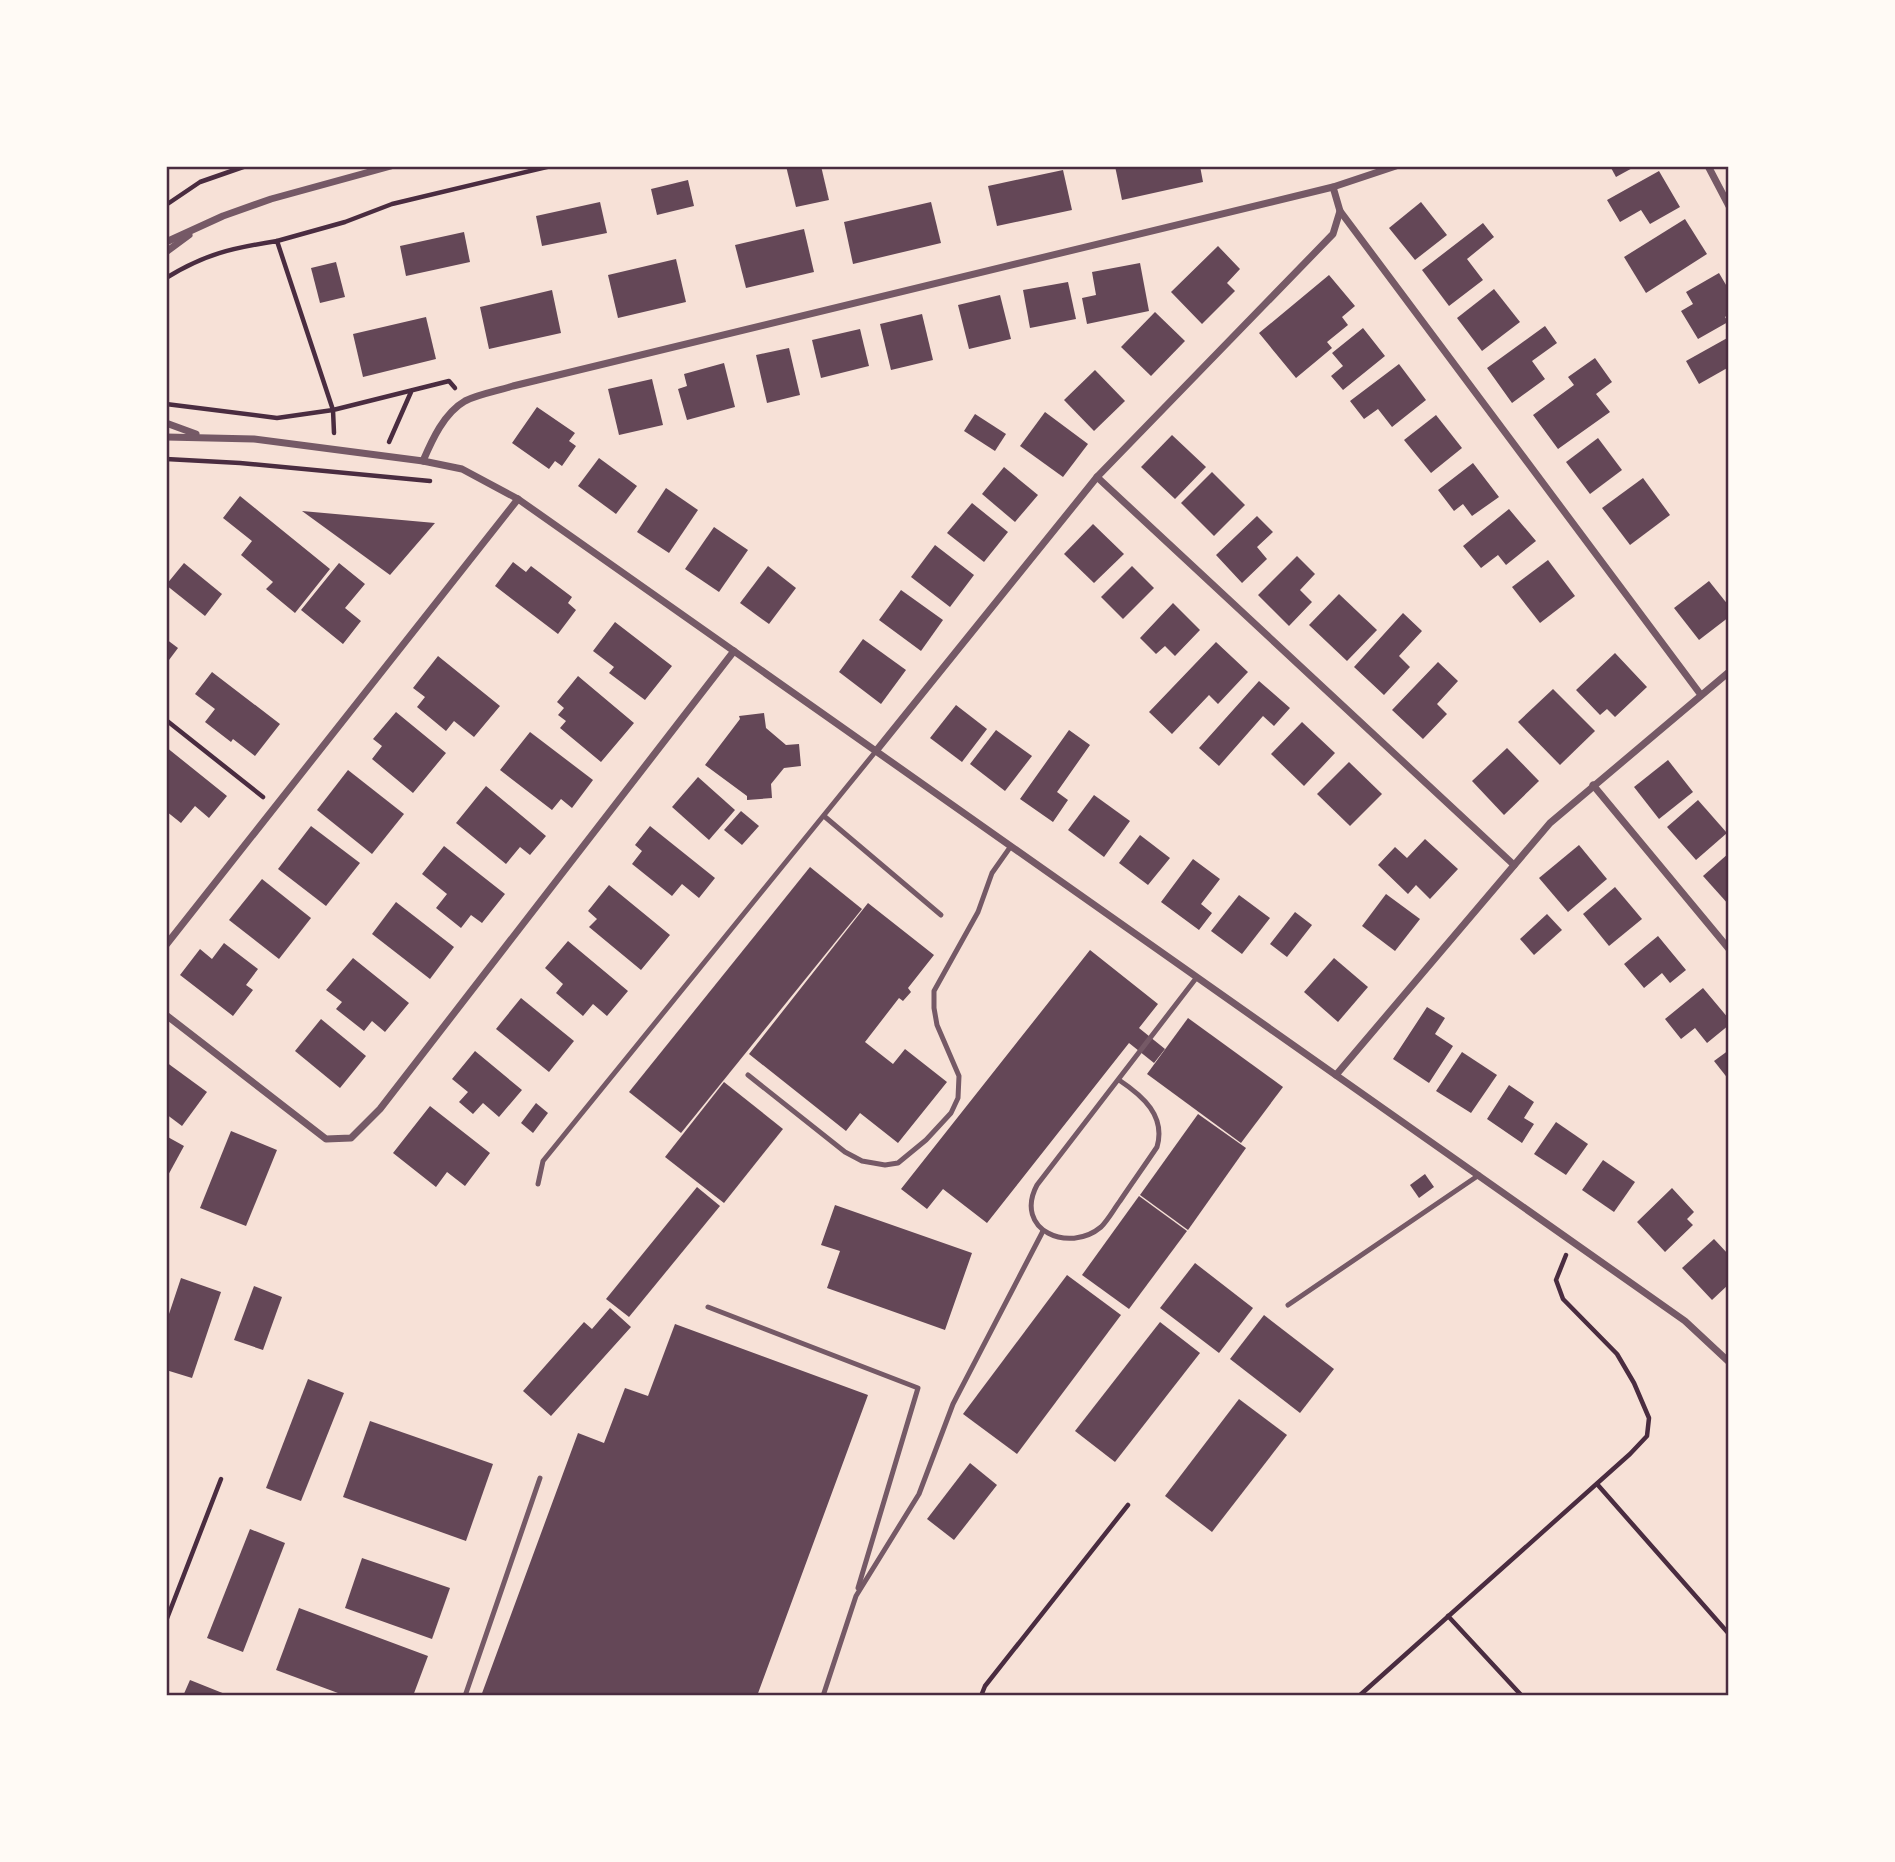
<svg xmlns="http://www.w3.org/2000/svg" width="1895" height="1862" font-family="'Space Grotesk',sans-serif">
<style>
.building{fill:#644757}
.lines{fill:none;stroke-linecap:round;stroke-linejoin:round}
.path{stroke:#4a2c40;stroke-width:4.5}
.service{stroke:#755966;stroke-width:5}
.minor{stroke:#755966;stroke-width:7}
.neatline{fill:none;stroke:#4a2c40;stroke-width:2.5}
</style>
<rect width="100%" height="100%" fill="#f7e1d7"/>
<!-- building -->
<g class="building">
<polygon points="786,166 821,166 829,200 796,207"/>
<polygon points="1115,166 1200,166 1203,182 1122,200"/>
<polygon points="1610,166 1636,166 1616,177"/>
<polygon points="1063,170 1072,210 997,226 988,186"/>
<polygon points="1659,171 1680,207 1650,224 1641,210 1620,222 1607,200"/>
<polygon points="688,180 694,206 657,215 651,189"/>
<polygon points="600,202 607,233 542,246 536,216"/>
<polygon points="931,202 941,243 853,264 844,222"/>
<polygon points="1421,202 1447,235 1415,260 1389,228"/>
<polygon points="1685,219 1707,254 1646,293 1624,257"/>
<polygon points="1483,223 1494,237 1467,259 1483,280 1449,306 1422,270"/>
<polygon points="804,229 814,272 746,288 735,245"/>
<polygon points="464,232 470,262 406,276 400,246"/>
<polygon points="1218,246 1240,269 1227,283 1235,291 1202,324 1171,292"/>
<polygon points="676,259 686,302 618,318 608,275"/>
<polygon points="336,262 345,297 320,303 311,268"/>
<polygon points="1140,263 1149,311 1087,324 1082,298 1096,295 1092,272"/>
<polygon points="1719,273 1729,290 1729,314 1725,317 1728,322 1698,339 1681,311 1693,304 1686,292"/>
<polygon points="1329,275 1355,306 1342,317 1348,325 1327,342 1332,348 1296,378 1259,333"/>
<polygon points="1068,282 1076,319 1030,328 1023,290"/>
<polygon points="1494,289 1520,322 1482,351 1457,318"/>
<polygon points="552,290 561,333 489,349 480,307"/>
<polygon points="1000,295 1011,339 969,349 958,305"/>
<polygon points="1155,312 1185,341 1151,376 1121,347"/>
<polygon points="922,314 933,360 891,370 880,324"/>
<polygon points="426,317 436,359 363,377 353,334"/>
<polygon points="1545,326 1557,343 1532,361 1545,379 1512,403 1487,368"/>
<polygon points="1363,328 1385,356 1343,390 1331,376 1343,366 1332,353"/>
<polygon points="860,329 869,366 821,378 812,340"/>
<polygon points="1729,337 1729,367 1699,384 1686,361"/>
<polygon points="789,348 800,395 767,403 756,355"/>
<polygon points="1595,358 1612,382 1596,394 1610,412 1558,449 1533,415 1574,385 1568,377"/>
<polygon points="724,363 735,407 687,420 678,389 687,386 684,374"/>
<polygon points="1399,364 1426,400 1392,427 1378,409 1364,419 1350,401"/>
<polygon points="1095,370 1125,401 1094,431 1064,400"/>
<polygon points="652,379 663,425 619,435 608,389"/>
<polygon points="537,407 575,433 569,441 576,446 562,466 555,461 549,469 512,443"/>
<polygon points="1045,412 1088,444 1063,477 1020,446"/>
<polygon points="975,414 1006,434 995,451 964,431"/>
<polygon points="1436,415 1462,448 1431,473 1404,440"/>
<polygon points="1172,435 1206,467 1175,499 1141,467"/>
<polygon points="1598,438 1622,470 1590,494 1566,462"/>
<polygon points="599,458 637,486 616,514 578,486"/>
<polygon points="1473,463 1499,497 1472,516 1463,504 1454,511 1438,490"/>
<polygon points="1004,467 1038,495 1015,522 982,494"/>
<polygon points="1212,472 1245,505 1214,536 1181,503"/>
<polygon points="1643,478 1670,515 1630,545 1602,508"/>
<polygon points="666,488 698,510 669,553 637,532"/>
<polygon points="240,496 330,569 295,613 266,589 273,582 241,555 252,541 223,518"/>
<polygon points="972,503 1008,532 984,562 947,533"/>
<polygon points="1509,509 1536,541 1506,565 1498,555 1481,568 1463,546"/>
<polygon points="302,511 435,523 390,575"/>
<polygon points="1257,516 1273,532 1257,547 1267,559 1242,583 1216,555"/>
<polygon points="1093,524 1124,554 1094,583 1064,554"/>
<polygon points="714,527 748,550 719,592 685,569"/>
<polygon points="935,545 974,575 950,607 911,577"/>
<polygon points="1297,556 1315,574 1300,590 1312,602 1289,626 1258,595"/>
<polygon points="1548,560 1575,596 1540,623 1512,587"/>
<polygon points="513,562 526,572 531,566 572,597 568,603 576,610 558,634 495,586"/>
<polygon points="184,563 222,594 205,616 166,585"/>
<polygon points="339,563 365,584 345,608 361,621 343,644 301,610"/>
<polygon points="768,566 796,588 769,624 740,603"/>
<polygon points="1132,566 1154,588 1123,619 1101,597"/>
<polygon points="1709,581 1729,606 1729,617 1699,640 1674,608"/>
<polygon points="901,590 943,620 921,651 879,620"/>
<polygon points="1339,594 1377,630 1347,661 1309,625"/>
<polygon points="1173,603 1200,630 1175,656 1165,646 1156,654 1140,638"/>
<polygon points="1403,613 1422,631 1399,656 1410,667 1384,695 1354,667"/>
<polygon points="615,622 672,666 645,700 609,673 614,667 593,651"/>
<polygon points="166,639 178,648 166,664"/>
<polygon points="863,639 906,670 881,704 839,672"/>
<polygon points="1216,642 1248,672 1218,704 1209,695 1172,734 1149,712"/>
<polygon points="1615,653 1647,687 1615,717 1607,709 1600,715 1576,690"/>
<polygon points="438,656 500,706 474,737 454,721 446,731 417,707 425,697 413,688"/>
<polygon points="1438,662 1458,681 1437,704 1447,714 1423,739 1392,710"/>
<polygon points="212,672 280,724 255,756 233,739 231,742 205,722 215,709 195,694"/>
<polygon points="578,676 634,723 601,762 560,728 566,721 558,715 564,708 557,702"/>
<polygon points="1259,681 1290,708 1274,726 1263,716 1219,766 1199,748"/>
<polygon points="1553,689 1595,731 1560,765 1518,722"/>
<polygon points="956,705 987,729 962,762 930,738"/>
<polygon points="396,712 446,753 413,793 372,759 382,746 373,739"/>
<polygon points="764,713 766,728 786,745 799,744 801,766 784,768 771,784 772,798 747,800 747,796 705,765 740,719 739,716"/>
<polygon points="1302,722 1335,753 1304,786 1271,754"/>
<polygon points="996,730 1032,756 1005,791 970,764"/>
<polygon points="1069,730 1090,745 1057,792 1068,800 1053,822 1020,799"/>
<polygon points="530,732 593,780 572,808 561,799 552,810 500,770"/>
<polygon points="166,747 227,796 209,818 195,806 181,823 166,811"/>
<polygon points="1507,748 1539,781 1504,815 1472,781"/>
<polygon points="1668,760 1693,792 1659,819 1634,787"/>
<polygon points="1349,762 1382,794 1350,826 1317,794"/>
<polygon points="348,770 404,814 372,854 317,810"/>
<polygon points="698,777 735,810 709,840 672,807"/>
<polygon points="486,786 546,836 530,855 520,847 506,864 456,823"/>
<polygon points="1094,795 1130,821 1104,857 1068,830"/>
<polygon points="1698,800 1727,833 1696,860 1667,827"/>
<polygon points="741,811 759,826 742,845 724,830"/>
<polygon points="311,826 360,863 326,906 278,869"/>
<polygon points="650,826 715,878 699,898 682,884 672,896 632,864 642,851 635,845"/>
<polygon points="1140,835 1170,858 1148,885 1119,863"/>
<polygon points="1425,839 1458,869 1430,899 1416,885 1408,894 1378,865 1395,847 1407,858"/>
<polygon points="1579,845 1607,879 1568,912 1539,878"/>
<polygon points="444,846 505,894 482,923 471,915 461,928 436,908 447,894 422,874"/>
<polygon points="1729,853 1729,905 1703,876"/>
<polygon points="1193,859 1220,879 1201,904 1212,913 1199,930 1161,902"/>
<polygon points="810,867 862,909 681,1133 629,1092"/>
<polygon points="262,879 311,918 279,959 229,920"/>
<polygon points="609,885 670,935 641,970 589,927 597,919 588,911"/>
<polygon points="1615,887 1642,919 1609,946 1583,914"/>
<polygon points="1386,894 1420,919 1395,951 1362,926"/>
<polygon points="1239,895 1270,918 1242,954 1211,931"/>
<polygon points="396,902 454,947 430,979 372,934"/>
<polygon points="868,903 934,955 908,988 911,992 903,1001 899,998 865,1042 893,1064 905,1049 947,1082 898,1143 860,1113 846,1131 749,1054"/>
<polygon points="1295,912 1312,925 1287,957 1270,944"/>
<polygon points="1547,914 1562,930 1534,955 1520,939"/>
<polygon points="1658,936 1686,970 1670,983 1662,973 1644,988 1624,964"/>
<polygon points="568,941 628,991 607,1016 593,1004 583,1016 556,993 563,984 545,968"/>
<polygon points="224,943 258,969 246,985 253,990 233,1016 180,975 200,949 212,959"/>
<polygon points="1090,950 1158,1004 1139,1028 1165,1049 1154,1063 1129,1043 987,1223 943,1189 927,1209 901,1189"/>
<polygon points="353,958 409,1003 385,1032 372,1021 364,1031 336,1009 342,1002 326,990"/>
<polygon points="1334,958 1368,987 1338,1022 1304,992"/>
<polygon points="1703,988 1729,1019 1729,1025 1707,1043 1695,1028 1681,1039 1665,1019"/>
<polygon points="521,998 574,1041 549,1072 496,1029"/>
<polygon points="1427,1007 1445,1018 1435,1034 1453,1046 1429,1083 1393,1059"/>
<polygon points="1188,1018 1283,1087 1241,1143 1147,1074"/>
<polygon points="321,1019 366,1056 340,1088 295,1051"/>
<polygon points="1729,1050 1729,1080 1714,1061"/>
<polygon points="475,1051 522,1090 499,1117 483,1103 473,1114 459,1102 468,1092 452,1079"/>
<polygon points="1462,1052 1497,1075 1471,1113 1436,1091"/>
<polygon points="166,1062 207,1092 182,1126 166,1114"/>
<polygon points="724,1082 783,1129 724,1203 665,1157"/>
<polygon points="1509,1085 1534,1102 1524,1118 1534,1124 1522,1143 1487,1119"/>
<polygon points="536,1103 548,1113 533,1133 521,1123"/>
<polygon points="430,1106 490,1153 465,1186 447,1172 436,1187 393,1153"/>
<polygon points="1198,1114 1246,1148 1188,1230 1140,1195"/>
<polygon points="1556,1122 1588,1144 1566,1175 1534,1154"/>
<polygon points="231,1131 277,1150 246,1226 200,1208"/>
<polygon points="166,1136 184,1146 166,1179"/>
<polygon points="1603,1160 1635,1182 1614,1212 1582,1190"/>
<polygon points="1425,1174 1434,1187 1419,1198 1410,1185"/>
<polygon points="697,1187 720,1206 629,1317 606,1299"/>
<polygon points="1672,1188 1694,1212 1687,1219 1693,1225 1665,1252 1637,1222"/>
<polygon points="1139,1196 1187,1231 1129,1309 1082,1275"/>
<polygon points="835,1205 972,1253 945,1330 827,1288 840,1251 821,1245"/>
<polygon points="1714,1239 1729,1255 1729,1284 1712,1300 1682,1268"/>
<polygon points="1195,1263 1253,1308 1219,1353 1160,1308"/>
<polygon points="1067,1275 1121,1315 1017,1454 963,1414"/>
<polygon points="181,1278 221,1292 192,1378 166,1370 166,1323"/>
<polygon points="254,1286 282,1297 263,1350 234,1340"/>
<polygon points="610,1308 631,1327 551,1416 523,1391 584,1322 592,1329"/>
<polygon points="1264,1315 1334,1369 1300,1413 1230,1359"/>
<polygon points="1160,1322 1200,1353 1115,1462 1075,1431"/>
<polygon points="675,1324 868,1395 757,1696 481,1696 578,1433 604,1443 625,1388 648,1396"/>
<polygon points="308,1379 344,1393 301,1501 266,1488"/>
<polygon points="1239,1399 1287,1435 1212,1532 1165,1496"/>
<polygon points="370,1421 493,1464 466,1541 343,1497"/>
<polygon points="970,1463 997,1485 954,1540 927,1519"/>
<polygon points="250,1529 285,1543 243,1652 207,1638"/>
<polygon points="362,1558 450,1588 432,1639 345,1608"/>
<polygon points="299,1608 428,1656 413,1696 346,1696 276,1670"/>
<polygon points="190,1680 225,1694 224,1696 183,1696"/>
</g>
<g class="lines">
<!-- path -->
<g class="path">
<polyline points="166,205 200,182 246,166"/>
<polyline points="277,241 345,222 392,204 551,166"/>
<path d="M166,278C205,254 232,248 277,241L333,410L277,418L166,404"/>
<polyline points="334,433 333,410 449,381 455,388"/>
<polyline points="389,442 411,392"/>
<polyline points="166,459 240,463 430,481"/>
<polyline points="166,720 263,797"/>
<polyline points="1597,1484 1729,1634"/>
<polyline points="1448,1616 1522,1696"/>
<polyline points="166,1621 221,1479"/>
<polyline points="981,1696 985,1686 1128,1505"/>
<polyline points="1359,1696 1630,1454 1647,1436 1649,1418 1634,1383 1617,1354 1563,1299 1556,1280 1566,1255"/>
</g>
<!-- service -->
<g class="service">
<polyline points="824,816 941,915"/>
<polyline points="748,1075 845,1152 862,1161 885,1165 898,1163 926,1140 951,1113 958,1098 959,1076 937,1025 934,1008 934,991 978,912 992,873 1011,846"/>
<path d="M1119,1080C1143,1096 1166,1116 1157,1147C1145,1165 1132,1183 1120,1201C1114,1209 1108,1220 1101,1227C1069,1254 1013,1230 1037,1185L1197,977"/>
<polyline points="538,1184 543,1161 876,751"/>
<polyline points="1288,1305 1479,1175"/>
<polyline points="708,1307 918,1388 858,1588"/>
<polyline points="465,1696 540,1478"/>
<polyline points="823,1696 856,1596 919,1494 953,1404 1043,1231"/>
</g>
<!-- minor -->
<g class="minor">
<polyline points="1708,166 1729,206"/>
<polyline points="1340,211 1701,695"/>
<polyline points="166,242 223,216 271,199 391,166"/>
<polyline points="166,252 189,235"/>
<polyline points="166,423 196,434"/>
<polyline points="166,437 254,439 423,461 462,469 518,499 1685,1321 1729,1362"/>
<path d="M423,461C432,440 444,413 465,401C479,394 498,391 513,386L1333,187L1396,166"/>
<polyline points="1097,477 1514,865"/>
<polyline points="876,751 1097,477 1333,234 1340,211 1333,187"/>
<polyline points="1593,785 1729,949"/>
<polyline points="166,945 518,499"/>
<polyline points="166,1015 326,1139 351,1138 380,1109 734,651"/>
<polyline points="1336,1075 1550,823 1729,672"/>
</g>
</g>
<!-- border -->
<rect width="1895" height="1862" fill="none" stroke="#fffaf5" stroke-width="336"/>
<rect x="168" y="168" width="1559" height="1526" class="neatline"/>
</svg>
